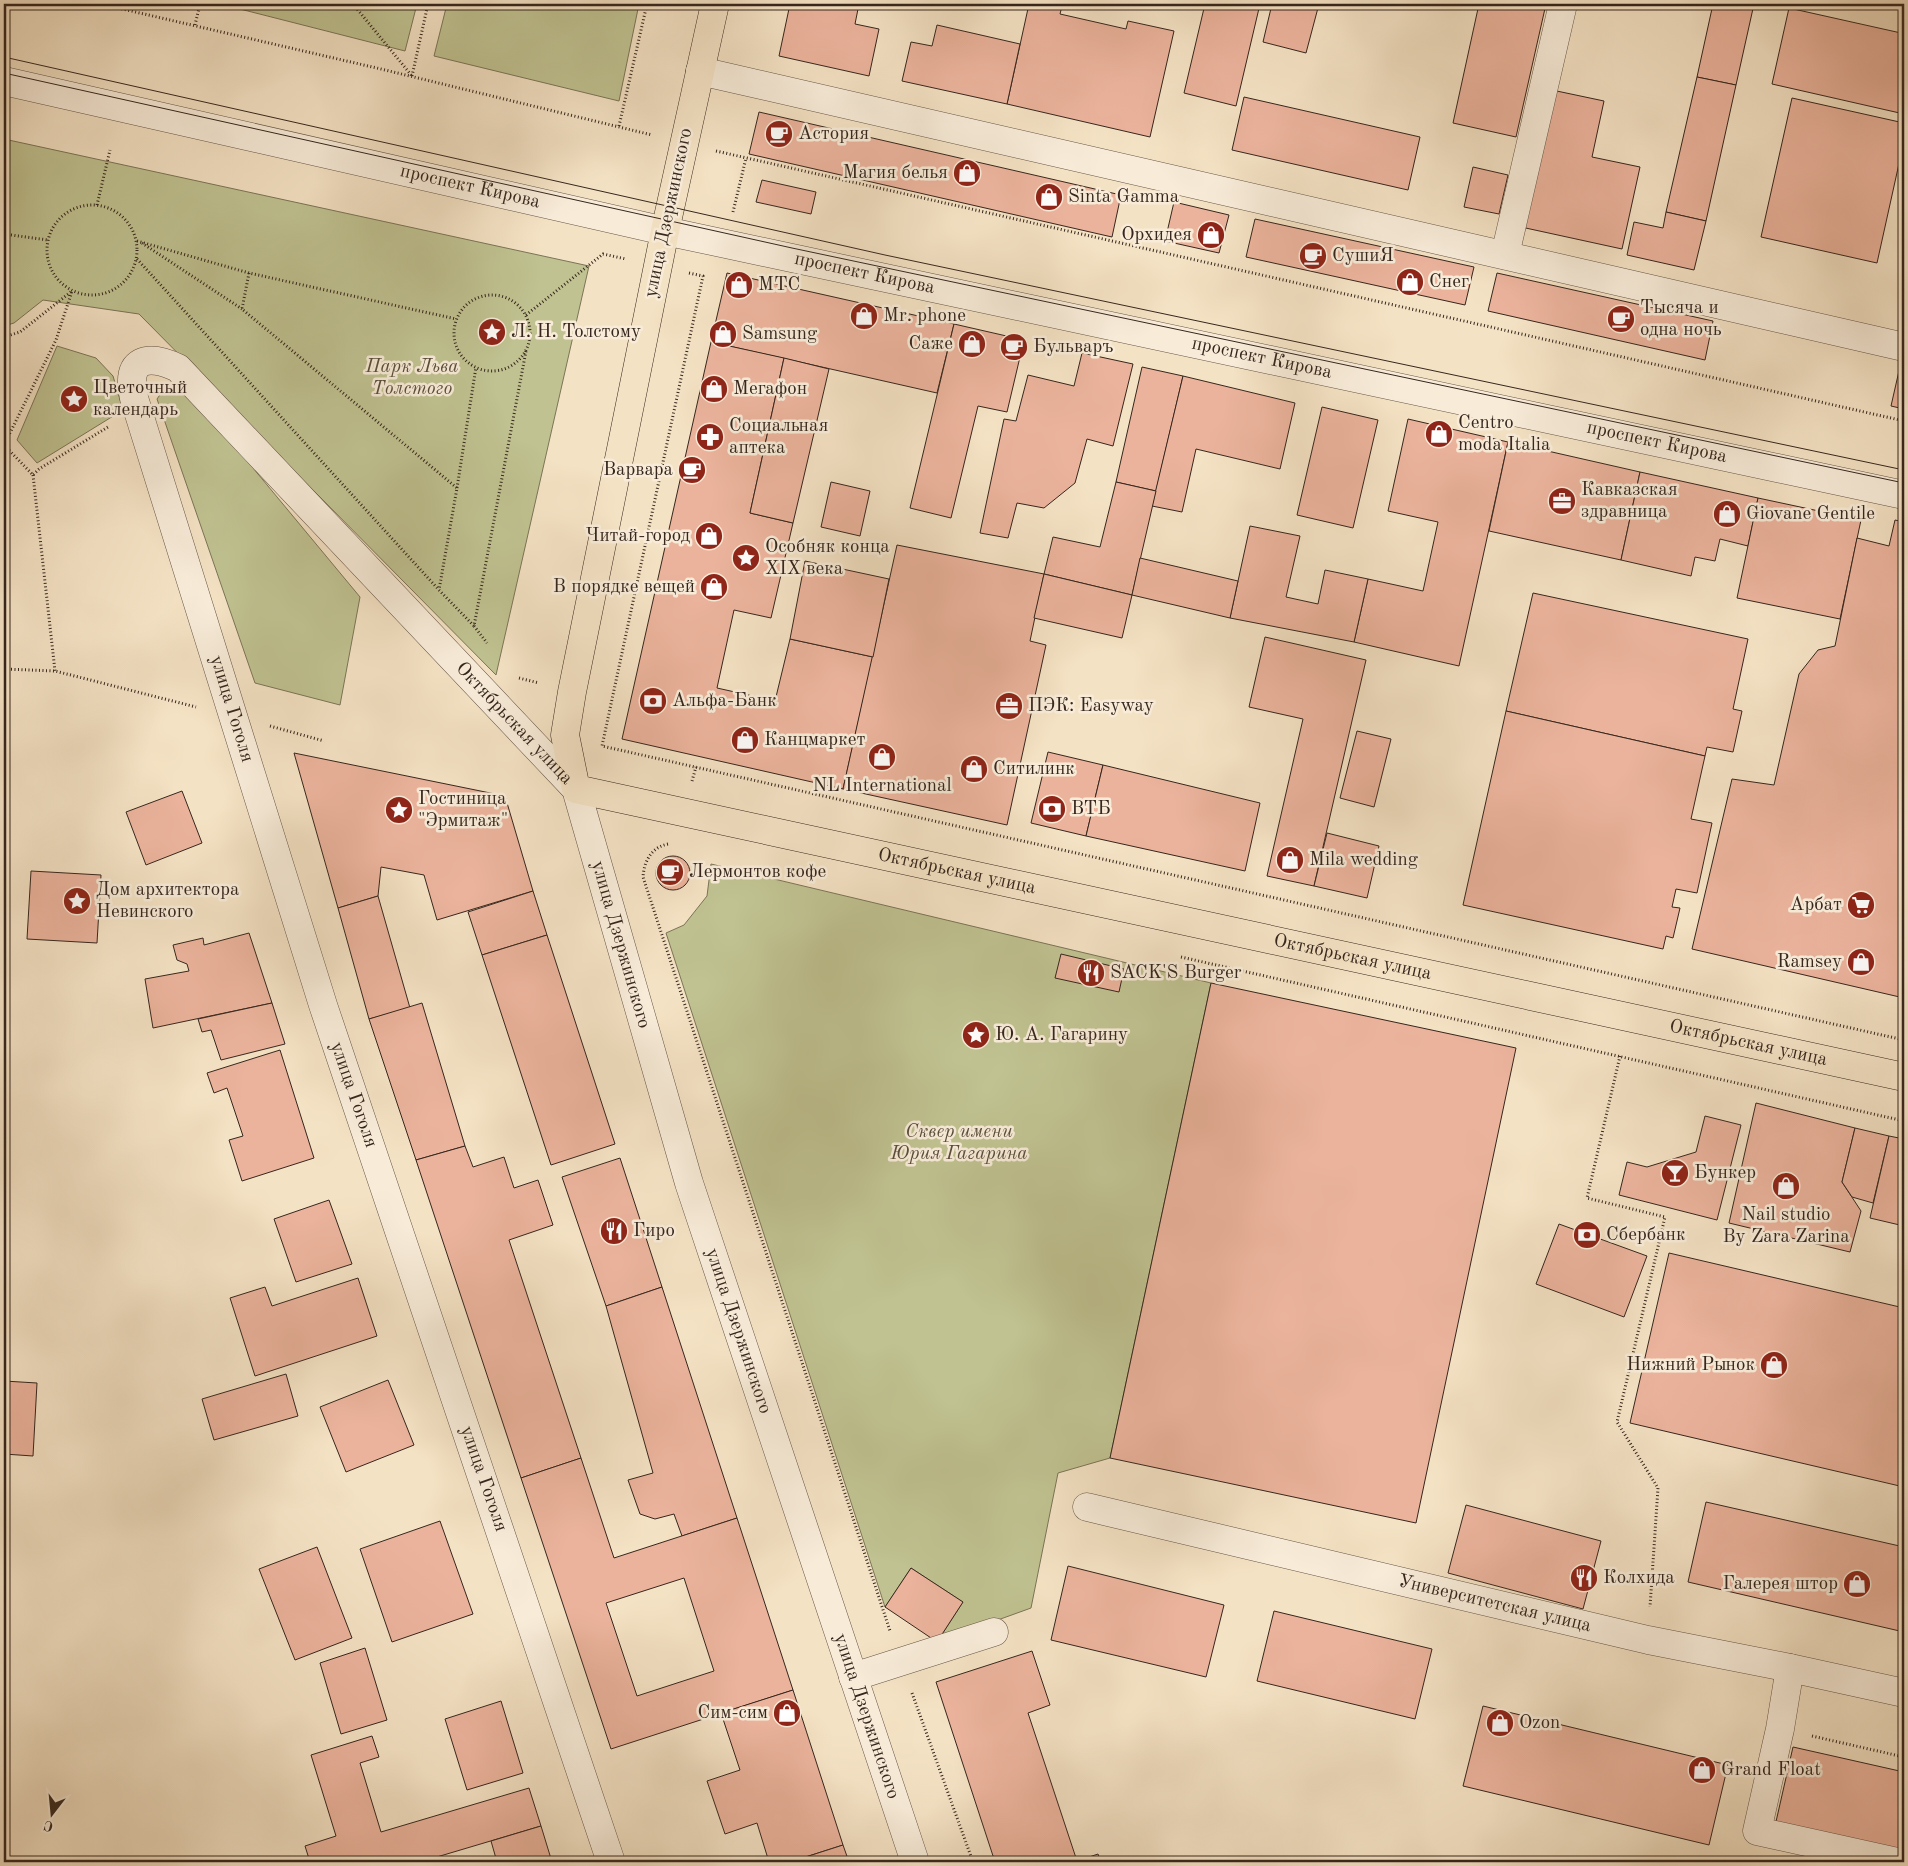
<svg xmlns="http://www.w3.org/2000/svg" width="1908" height="1866" font-family="'Old Standard TT',serif">
<style>
.green{fill:#c0c291;stroke:#7b7457}
.building{fill:#ebb39c;stroke:#36261d;fill-rule:evenodd}
.lines{fill:none;stroke-linecap:round;stroke-linejoin:round}
.minor-casing{stroke:#665547;stroke-width:29}
.major-casing{stroke:#36261d;stroke-width:29}
.path{stroke:#36261d;stroke-width:3;stroke-dasharray:1 2.5;stroke-linecap:butt}
.minor{stroke:#f8ecd9;stroke-width:28}
.major{stroke:#f4e2c4;stroke-width:28}
.tram{stroke:#36261d;stroke-width:1}
.labels{text-anchor:middle;dominant-baseline:central;stroke-width:5;stroke-linejoin:round;paint-order:stroke}
.poi-label{font-size:19px;fill:#36261d;stroke:#f8ecd9;text-anchor:start}
.street-label{font-size:19px;fill:#36261d;stroke:#f8ecd9}
.park-label{font-size:19px;font-style:italic;fill:#584d3a;stroke:#f8ecd9}
</style>
<rect width="100%" height="100%" fill="#f4e2c4"/>
<filter id="stains"><feTurbulence type="fractalNoise" baseFrequency=".004" numOctaves="4"/><feColorMatrix values="0 0 0 0 .2 0 0 0 0 .09 0 0 0 0 .02 0 0 0 .5 -.17"/></filter>
<radialGradient id="worn" r=".72"><stop offset=".6" stop-color="#630" stop-opacity="0"/><stop offset="1" stop-color="#630" stop-opacity=".3"/></radialGradient>
<!-- green -->
<g class="green">
<polygon points="232,4 417,4 405,51 232,7"/>
<polygon points="447,4 639,4 619,101 434,56"/>
<polygon points="4,139 589,266 496,675 139,314 43,300 14,323 4,326"/>
<polygon points="57,346 96,358 113,376 123,410 37,463 17,440"/>
<polygon points="175,385 185,386 360,597 340,705 255,683 157,399 164,389"/>
<polygon points="711,864 1211,983 1110,1458 1058,1473 1031,1608 937,1642 963,1602 911,1568 885,1607 666,933 684,925 707,896"/>
</g>
<!-- building -->
<g class="building">
<polygon points="790,4 859,4 855,24 879,29 869,76 779,56"/>
<polygon points="1029,4 1052,4 1062,6 1060,14 1126,29 1128,21 1174,31 1150,137 1007,104"/>
<polygon points="1205,4 1260,4 1236,106 1184,93"/>
<polygon points="1272,4 1319,4 1306,53 1263,42"/>
<polygon points="1479,4 1546,4 1516,137 1453,123"/>
<polygon points="1713,4 1754,4 1736,85 1697,77"/>
<polygon points="1789,8 1901,33 1904,18 1904,114 1772,84"/>
<polygon points="937,25 1020,44 1007,104 902,81 911,42 932,46"/>
<polygon points="1697,77 1736,85 1706,221 1666,212"/>
<polygon points="1552,90 1604,101 1592,157 1640,167 1622,249 1521,227"/>
<polygon points="1244,97 1420,137 1408,190 1232,150"/>
<polygon points="1792,98 1904,123 1904,141 1877,263 1761,237"/>
<polygon points="759,112 1121,195 1112,237 749,154"/>
<polygon points="1473,167 1508,175 1499,214 1464,207"/>
<polygon points="762,180 816,192 811,214 756,202"/>
<polygon points="1174,202 1229,215 1219,253 1165,241"/>
<polygon points="1666,212 1706,221 1694,270 1627,255 1634,222 1663,228"/>
<polygon points="1255,219 1474,267 1465,305 1246,257"/>
<polygon points="727,273 954,324 937,393 711,342"/>
<polygon points="1497,273 1713,321 1705,360 1488,311"/>
<polygon points="954,324 1024,340 1007,412 978,406 951,518 910,508"/>
<polygon points="711,342 784,358 750,513 793,523 771,618 734,610 717,688 775,701 790,639 873,657 843,789 622,739"/>
<polygon points="1082,353 1133,364 1113,446 1087,439 1075,483 1044,508 1017,503 1008,538 980,533 1004,419 1016,421 1028,375 1074,386"/>
<polygon points="784,358 829,369 793,523 750,513"/>
<polygon points="1901,362 1904,362 1904,409 1891,406"/>
<polygon points="1142,367 1183,376 1156,491 1116,482"/>
<polygon points="1183,376 1295,403 1280,469 1196,449 1182,512 1152,506"/>
<polygon points="1322,407 1378,420 1353,528 1297,515"/>
<polygon points="1408,419 1508,442 1459,666 1354,642 1368,579 1423,591 1438,522 1388,511"/>
<polygon points="1508,442 1640,472 1621,560 1489,531"/>
<polygon points="1640,472 1758,498 1748,546 1720,539 1715,561 1695,557 1691,576 1621,560"/>
<polygon points="831,482 870,491 860,536 821,527"/>
<polygon points="1116,482 1156,491 1132,595 1044,574 1053,537 1100,547"/>
<polygon points="1758,498 1861,520 1840,619 1737,598"/>
<polygon points="1895,520 1904,522 1904,998 1692,949 1732,779 1774,785 1799,674 1818,650 1835,646 1857,538 1889,546"/>
<polygon points="1250,526 1300,536 1286,597 1318,604 1325,570 1368,579 1354,642 1230,618"/>
<polygon points="897,545 1044,574 1030,641 1046,645 1007,825 843,789"/>
<polygon points="1140,558 1238,581 1230,618 1132,595"/>
<polygon points="805,561 889,579 873,657 790,639"/>
<polygon points="1044,574 1132,595 1122,638 1034,618"/>
<polygon points="1533,593 1748,639 1733,709 1742,711 1733,752 1707,747 1705,756 1506,711"/>
<polygon points="1265,637 1366,660 1314,886 1267,876 1303,719 1249,707"/>
<polygon points="1506,711 1705,756 1691,819 1712,823 1697,893 1676,889 1672,907 1680,908 1673,938 1666,936 1663,949 1463,905"/>
<polygon points="1357,731 1391,739 1374,807 1340,798"/>
<polygon points="1048,752 1103,765 1086,836 1031,823"/>
<polygon points="294,753 505,796 533,891 437,920 424,875 381,867 378,896 338,908"/>
<polygon points="1103,765 1260,803 1245,871 1086,836"/>
<polygon points="182,791 202,843 146,865 126,812"/>
<polygon points="1327,833 1379,846 1367,898 1314,886"/>
<circle cx="673" cy="873" r="17"/>
<polygon points="31,871 101,875 97,943 27,939"/>
<polygon points="533,891 547,935 482,955 468,912"/>
<polygon points="378,896 410,1008 369,1019 338,908"/>
<polygon points="249,933 272,1003 153,1028 145,979 189,971 187,964 177,960 173,945 203,938 204,945"/>
<polygon points="547,935 615,1144 551,1165 482,955"/>
<polygon points="1061,954 1124,969 1119,992 1055,978"/>
<polygon points="1211,983 1516,1048 1416,1523 1110,1458"/>
<polygon points="272,1003 285,1044 221,1060 211,1030 202,1032 198,1019"/>
<polygon points="422,1003 465,1146 416,1160 369,1019"/>
<polygon points="280,1050 314,1158 242,1181 229,1140 243,1136 227,1088 214,1093 207,1073"/>
<polygon points="1756,1103 1855,1128 1842,1182 1861,1211 1850,1252 1729,1223"/>
<polygon points="1705,1116 1741,1125 1717,1220 1619,1195 1627,1162 1647,1167 1696,1152"/>
<polygon points="1855,1128 1889,1136 1873,1203 1852,1197 1842,1182"/>
<polygon points="1889,1136 1904,1139 1904,1226 1870,1218"/>
<polygon points="465,1146 473,1167 504,1157 514,1188 538,1180 553,1225 509,1240 581,1458 521,1478 416,1160"/>
<polygon points="620,1158 662,1287 606,1306 562,1177"/>
<polygon points="329,1200 352,1264 296,1282 274,1219"/>
<polygon points="1559,1224 1647,1256 1624,1317 1536,1284"/>
<polygon points="1669,1253 1904,1308 1904,1487 1630,1423"/>
<polygon points="358,1278 377,1336 255,1376 230,1298 265,1287 272,1306"/>
<polygon points="662,1287 737,1518 682,1536 674,1514 655,1519 640,1514 628,1480 653,1473 606,1306"/>
<polygon points="286,1374 298,1416 214,1440 202,1399"/>
<polygon points="388,1380 414,1445 346,1472 320,1407"/>
<polygon points="4,1381 37,1383 33,1456 4,1454"/>
<path d="M581,1458L614,1558L737,1518L793,1690L611,1749L521,1478ZM684,1578L714,1671L637,1696L606,1603Z"/>
<polygon points="1706,1502 1904,1547 1904,1632 1688,1582"/>
<polygon points="1466,1505 1601,1541 1583,1609 1448,1573"/>
<polygon points="440,1521 473,1614 392,1642 360,1549"/>
<polygon points="317,1547 352,1638 295,1660 259,1569"/>
<polygon points="1068,1566 1224,1605 1206,1677 1051,1640"/>
<polygon points="911,1568 963,1602 937,1642 885,1607"/>
<polygon points="1274,1611 1432,1649 1415,1719 1257,1681"/>
<polygon points="365,1648 387,1720 341,1734 320,1663"/>
<polygon points="1032,1651 1050,1705 1028,1713 1077,1861 1098,1854 1101,1862 995,1862 936,1682"/>
<polygon points="793,1690 843,1845 790,1862 769,1862 757,1823 725,1834 707,1781 740,1770 721,1713"/>
<polygon points="501,1701 523,1773 467,1790 445,1719"/>
<polygon points="1483,1706 1728,1765 1709,1845 1463,1786"/>
<polygon points="372,1736 379,1757 360,1763 381,1832 529,1788 541,1826 420,1862 310,1862 305,1846 336,1836 311,1755"/>
<polygon points="1793,1747 1904,1772 1904,1855 1775,1826"/>
<polygon points="541,1826 552,1862 497,1862 491,1841"/>
<polygon points="843,1845 849,1862 790,1862"/>
</g>
<g class="lines">
<defs>
<g id="minor">
<polyline points="700,71 1904,347"/>
<path id="s1" d="M4,81L665,231L1904,495"/>
<polyline points="1505,255 1563,4"/>
<path id="s2" d="M1087,1507L1648,1640L1790,1668L1904,1693"/>
<polyline points="1790,1668 1780,1729 1757,1831 1897,1862"/>
<polyline points="853,1677 994,1632"/>
<path id="s3" d="M611,1862L323,1005L134,398C125,359 147,353 178,368L576,789L689,1183L915,1862"/>
</g>
<g id="major">
<path id="s4" d="M715,4L665,231L572,692L565,735L576,789L1904,1077"/>
</g>
</defs>
<!-- minor casing -->
<use href="#minor" class="minor-casing"/>
<!-- major casing -->
<use href="#major" class="major-casing"/>
<!-- path -->
<g class="path">
<polyline points="101,4 381,69 652,135"/>
<polyline points="353,4 412,76"/>
<polyline points="195,25 200,4"/>
<polyline points="412,76 428,4"/>
<polyline points="619,126 647,4"/>
<polyline points="716,151 1904,421"/>
<circle cx="92" cy="250" r="45"/>
<polyline points="97,205 110,150"/>
<polyline points="733,212 746,158"/>
<polyline points="4,234 48,240"/>
<polyline points="137,241 249,273 456,319"/>
<polyline points="142,243 242,309"/>
<polyline points="137,259 439,590 474,626 526,351"/>
<polyline points="249,273 242,309 457,488 439,590"/>
<polyline points="689,273 703,276 602,746 1904,1040"/>
<circle cx="492" cy="333" r="38"/>
<polyline points="526,315 603,254 626,259"/>
<polyline points="4,337 20,332 72,291 56,340 4,445 33,475 39,469 108,427"/>
<polyline points="33,475 55,671"/>
<polyline points="457,488 476,367"/>
<polyline points="474,626 487,643"/>
<polyline points="4,669 55,671 196,707"/>
<polyline points="519,678 539,683"/>
<polyline points="270,726 324,741"/>
<polyline points="692,781 696,767"/>
<path d="M668,844C651,847 644,862 643,877L890,1631"/>
<polyline points="1181,957 1904,1121"/>
<polyline points="1620,1056 1587,1198 1665,1217 1617,1422 1658,1488 1650,1607"/>
<polyline points="912,1693 973,1862"/>
<polyline points="1812,1736 1904,1757"/>
</g>
<!-- minor -->
<use href="#minor" class="minor"/>
<!-- major -->
<use href="#major" class="major"/>
<!-- tram -->
<g class="tram">
<polyline points="4,57 885,255 1904,470"/>
<polyline points="4,73 792,248 1904,483"/>
</g>
</g>
<!-- icons -->
<defs>
<symbol id="cafe-disc" viewBox="-11 -11 22 22"><circle r="9.5" fill="#8f2418" stroke="#f8ecd9"/><path d="M-5.5-4.5H6V0H3Q3 3.5 0 3.5H-2.5Q-5.5 3.5-5.5 0ZM3-3.2v2h1.7v-2ZM-6 4.5H4V6H-6Z" fill="#fff"/></symbol>
<symbol id="shop-disc" viewBox="-11 -11 22 22"><circle r="9.5" fill="#8f2418" stroke="#f8ecd9"/><path d="M-5-2.5h2.3a2.7 3.5 0 0 1 5.4 0H5L5.5 6h-11ZM-1.5-2.5h3a1.5 2.3 0 0 0-3 0Z" fill="#fff"/></symbol>
<symbol id="sight-disc" viewBox="-11 -11 22 22"><circle r="9.5" fill="#8f2418" stroke="#f8ecd9"/><path d="M0-6L1.8-2.2L6-1.7L2.9 1.2L3.7 5.4L0 3.3L-3.7 5.4L-2.9 1.2L-6-1.7L-1.8-2.2Z" fill="#fff"/></symbol>
<symbol id="pharmacy-disc" viewBox="-11 -11 22 22"><circle r="9.5" fill="#8f2418" stroke="#f8ecd9"/><path d="M-2-6h4v4h4v4h-4v4h-4v-4h-4v-4h4Z" fill="#fff"/></symbol>
<symbol id="office-disc" viewBox="-11 -11 22 22"><circle r="9.5" fill="#8f2418" stroke="#f8ecd9"/><path d="M-6-3h4V-5.5h4V-3h4V5H-6ZM-1-4.5V-3h2v-1.5ZM-6 0V1H6V0Z" fill="#fff"/></symbol>
<symbol id="bank-disc" viewBox="-11 -11 22 22"><circle r="9.5" fill="#8f2418" stroke="#f8ecd9"/><path d="M-6-4H6V4H-6ZM0-2.3a2.3 2.3 0 1 0 0 4.6a2.3 2.3 0 1 0 0-4.6Z" fill="#fff"/></symbol>
<symbol id="supermarket-disc" viewBox="-11 -11 22 22"><circle r="9.5" fill="#8f2418" stroke="#f8ecd9"/><path d="M-6-5.5h2.5l.6 2H6L4.5 2H-2.5L-4.4-4H-6ZM-1.5 3.2a1.3 1.3 0 1 0 .1 0ZM3 3.2a1.3 1.3 0 1 0 .1 0Z" fill="#fff"/></symbol>
<symbol id="restaurant-disc" viewBox="-11 -11 22 22"><circle r="9.5" fill="#8f2418" stroke="#f8ecd9"/><path d="M-5-6h1v4h1v-4h1v4h1v-4h1v5L-1.5 .5V6h-2V.5L-5-1ZM5-6V6H3V1.5H1.5Q1.5-4 5-6Z" fill="#fff"/></symbol>
<symbol id="bar-disc" viewBox="-11 -11 22 22"><circle r="9.5" fill="#8f2418" stroke="#f8ecd9"/><path d="M-6-5H6L.8 .8V4.5H3.5V6h-7V4.5H-.8V.8Z" fill="#fff"/></symbol>
</defs>
<g fill-rule="evenodd">
<use href="#cafe-disc" x="763" y="118" width="32" height="32"/>
<use href="#shop-disc" x="951" y="157" width="32" height="32"/>
<use href="#shop-disc" x="1033" y="181" width="32" height="32"/>
<use href="#shop-disc" x="1195" y="219" width="32" height="32"/>
<use href="#cafe-disc" x="1297" y="240" width="32" height="32"/>
<use href="#shop-disc" x="1394" y="266" width="32" height="32"/>
<use href="#shop-disc" x="723" y="269" width="32" height="32"/>
<use href="#shop-disc" x="848" y="300" width="32" height="32"/>
<use href="#cafe-disc" x="1605" y="303" width="32" height="32"/>
<use href="#sight-disc" x="476" y="316" width="32" height="32"/>
<use href="#shop-disc" x="707" y="318" width="32" height="32"/>
<use href="#shop-disc" x="956" y="328" width="32" height="32"/>
<use href="#cafe-disc" x="998" y="331" width="32" height="32"/>
<use href="#shop-disc" x="698" y="373" width="32" height="32"/>
<use href="#sight-disc" x="58" y="383" width="32" height="32"/>
<use href="#shop-disc" x="1423" y="418" width="32" height="32"/>
<use href="#pharmacy-disc" x="694" y="421" width="32" height="32"/>
<use href="#cafe-disc" x="676" y="454" width="32" height="32"/>
<use href="#office-disc" x="1546" y="485" width="32" height="32"/>
<use href="#shop-disc" x="1711" y="498" width="32" height="32"/>
<use href="#shop-disc" x="693" y="520" width="32" height="32"/>
<use href="#sight-disc" x="730" y="542" width="32" height="32"/>
<use href="#shop-disc" x="698" y="571" width="32" height="32"/>
<use href="#bank-disc" x="637" y="685" width="32" height="32"/>
<use href="#office-disc" x="993" y="690" width="32" height="32"/>
<use href="#shop-disc" x="729" y="724" width="32" height="32"/>
<use href="#shop-disc" x="866" y="741" width="32" height="32"/>
<use href="#shop-disc" x="958" y="753" width="32" height="32"/>
<use href="#bank-disc" x="1036" y="793" width="32" height="32"/>
<use href="#sight-disc" x="383" y="794" width="32" height="32"/>
<use href="#shop-disc" x="1274" y="844" width="32" height="32"/>
<use href="#cafe-disc" x="654" y="856" width="32" height="32"/>
<use href="#sight-disc" x="61" y="885" width="32" height="32"/>
<use href="#supermarket-disc" x="1845" y="889" width="32" height="32"/>
<use href="#shop-disc" x="1845" y="946" width="32" height="32"/>
<use href="#restaurant-disc" x="1075" y="957" width="32" height="32"/>
<use href="#sight-disc" x="960" y="1019" width="32" height="32"/>
<use href="#bar-disc" x="1659" y="1157" width="32" height="32"/>
<use href="#shop-disc" x="1770" y="1170" width="32" height="32"/>
<use href="#restaurant-disc" x="598" y="1215" width="32" height="32"/>
<use href="#bank-disc" x="1571" y="1219" width="32" height="32"/>
<use href="#shop-disc" x="1758" y="1349" width="32" height="32"/>
<use href="#restaurant-disc" x="1568" y="1562" width="32" height="32"/>
<use href="#shop-disc" x="1841" y="1568" width="32" height="32"/>
<use href="#shop-disc" x="771" y="1697" width="32" height="32"/>
<use href="#shop-disc" x="1484" y="1707" width="32" height="32"/>
<use href="#shop-disc" x="1686" y="1754" width="32" height="32"/>
</g>
<g class="labels">
<!-- poi labels -->
<g class="poi-label">
<text x="798" y="134">Астория</text>
<text x="948" y="173" text-anchor="end">Магия белья</text>
<text x="1068" y="197">Sinta Gamma</text>
<text x="1192" y="235" text-anchor="end">Орхидея</text>
<text x="1332" y="256">СушиЯ</text>
<text x="1429" y="282">Снег</text>
<text x="758" y="285">МТС</text>
<text x="1640" y="308">Тысяча и<tspan x="1640" dy="22">одна ночь</tspan></text>
<text x="883" y="316">Mr. phone</text>
<text x="511" y="332">Л. Н. Толстому</text>
<text x="742" y="334">Samsung</text>
<text x="953" y="344" text-anchor="end">Саже</text>
<text x="1033" y="347">Бульваръ</text>
<text x="93" y="388">Цветочный<tspan x="93" dy="22">календарь</tspan></text>
<text x="733" y="389">Мегафон</text>
<text x="1458" y="423">Centro<tspan x="1458" dy="22">moda Italia</tspan></text>
<text x="729" y="426">Социальная<tspan x="729" dy="22">аптека</tspan></text>
<text x="673" y="470" text-anchor="end">Варвара</text>
<text x="1581" y="490">Кавказская<tspan x="1581" dy="22">здравница</tspan></text>
<text x="1746" y="514">Giovane Gentile</text>
<text x="690" y="536" text-anchor="end">Читай-город</text>
<text x="765" y="547">Особняк конца<tspan x="765" dy="22">XIX века</tspan></text>
<text x="695" y="587" text-anchor="end">В порядке вещей</text>
<text x="672" y="701">Альфа-Банк</text>
<text x="1028" y="706">ПЭК: Easyway</text>
<text x="764" y="740">Канцмаркет</text>
<text x="993" y="769">Ситилинк</text>
<text x="882" y="786" text-anchor="middle">NL International</text>
<text x="418" y="799">Гостиница<tspan x="418" dy="22">"Эрмитаж"</tspan></text>
<text x="1071" y="809">ВТБ</text>
<text x="1309" y="860">Mila wedding</text>
<text x="689" y="872">Лермонтов кофе</text>
<text x="96" y="890">Дом архитектора<tspan x="96" dy="22">Невинского</tspan></text>
<text x="1842" y="905" text-anchor="end">Арбат</text>
<text x="1842" y="962" text-anchor="end">Ramsey</text>
<text x="1110" y="973">SACK'S Burger</text>
<text x="995" y="1035">Ю. А. Гагарину</text>
<text x="1694" y="1173">Бункер</text>
<text x="1786" y="1215" text-anchor="middle">Nail studio<tspan x="1786" dy="22">By Zara Zarina</tspan></text>
<text x="633" y="1231">Гиро</text>
<text x="1606" y="1235">Сбербанк</text>
<text x="1755" y="1365" text-anchor="end">Нижний Рынок</text>
<text x="1603" y="1578">Колхида</text>
<text x="1838" y="1584" text-anchor="end">Галерея штор</text>
<text x="768" y="1713" text-anchor="end">Сим-сим</text>
<text x="1519" y="1723">Ozon</text>
<text x="1721" y="1770">Grand Float</text>
</g>
<!-- street labels -->
<g class="street-label">
<text stroke="none"><textPath href="#s1" startOffset="478">проспект Кирова</textPath></text>
<text transform="translate(669 213) rotate(-78)">улица Дзержинского</text>
<text stroke="none"><textPath href="#s1" startOffset="882">проспект Кирова</textPath></text>
<text stroke="none"><textPath href="#s1" startOffset="1288">проспект Кирова</textPath></text>
<text stroke="none"><textPath href="#s1" startOffset="1692">проспект Кирова</textPath></text>
<text transform="translate(231 709) rotate(73)">улица Гоголя</text>
<text stroke="none"><textPath href="#s3" startOffset="2106">Октябрьская улица</textPath></text>
<text stroke="none"><textPath href="#s4" startOffset="1191">Октябрьская улица</textPath></text>
<text stroke="none"><textPath href="#s3" startOffset="2358">улица Дзержинского</textPath></text>
<text stroke="none"><textPath href="#s4" startOffset="1596">Октябрьская улица</textPath></text>
<text stroke="none"><textPath href="#s4" startOffset="2001">Октябрьская улица</textPath></text>
<text transform="translate(353 1095) rotate(71)">улица Гоголя</text>
<text stroke="none"><textPath href="#s3" startOffset="2762">улица Дзержинского</textPath></text>
<text transform="translate(483 1479) rotate(71)">улица Гоголя</text>
<text stroke="none"><textPath href="#s2" startOffset="419">Университетская улица</textPath></text>
<text stroke="none"><textPath href="#s3" startOffset="3168">улица Дзержинского</textPath></text>
</g>
<!-- park labels -->
<g class="park-label">
<text x="412" y="367">Парк Льва<tspan x="412" dy="22">Толстого</tspan></text>
<text x="959" y="1132">Сквер имени<tspan x="959" dy="22">Юрия Гагарина</tspan></text>
</g>
</g>
<!-- margin -->
<rect width="1908" height="1866" fill="none" stroke="#f4e2c4" stroke-width="20"/>
<rect x="5" y="5" width="1898" height="1856" fill="none" stroke="#36261d" stroke-width="2.5"/>
<rect x="10" y="10" width="1888" height="1846" fill="none" stroke="#36261d"/>
<!-- north arrow -->
<g transform="translate(52 1814) rotate(196)" stroke="#f8ecd9" stroke-width="4" paint-order="stroke">
<path d="M0-4L9 19L0 12L-9 19Z" fill="#36261d"/>
<text y="-8" font-size="14" font-weight="bold" text-anchor="middle" fill="#36261d">С</text>
</g>
<rect width="100%" height="100%" filter="url(#stains)"/>
<rect width="100%" height="100%" fill="url(#worn)"/>
</svg>
